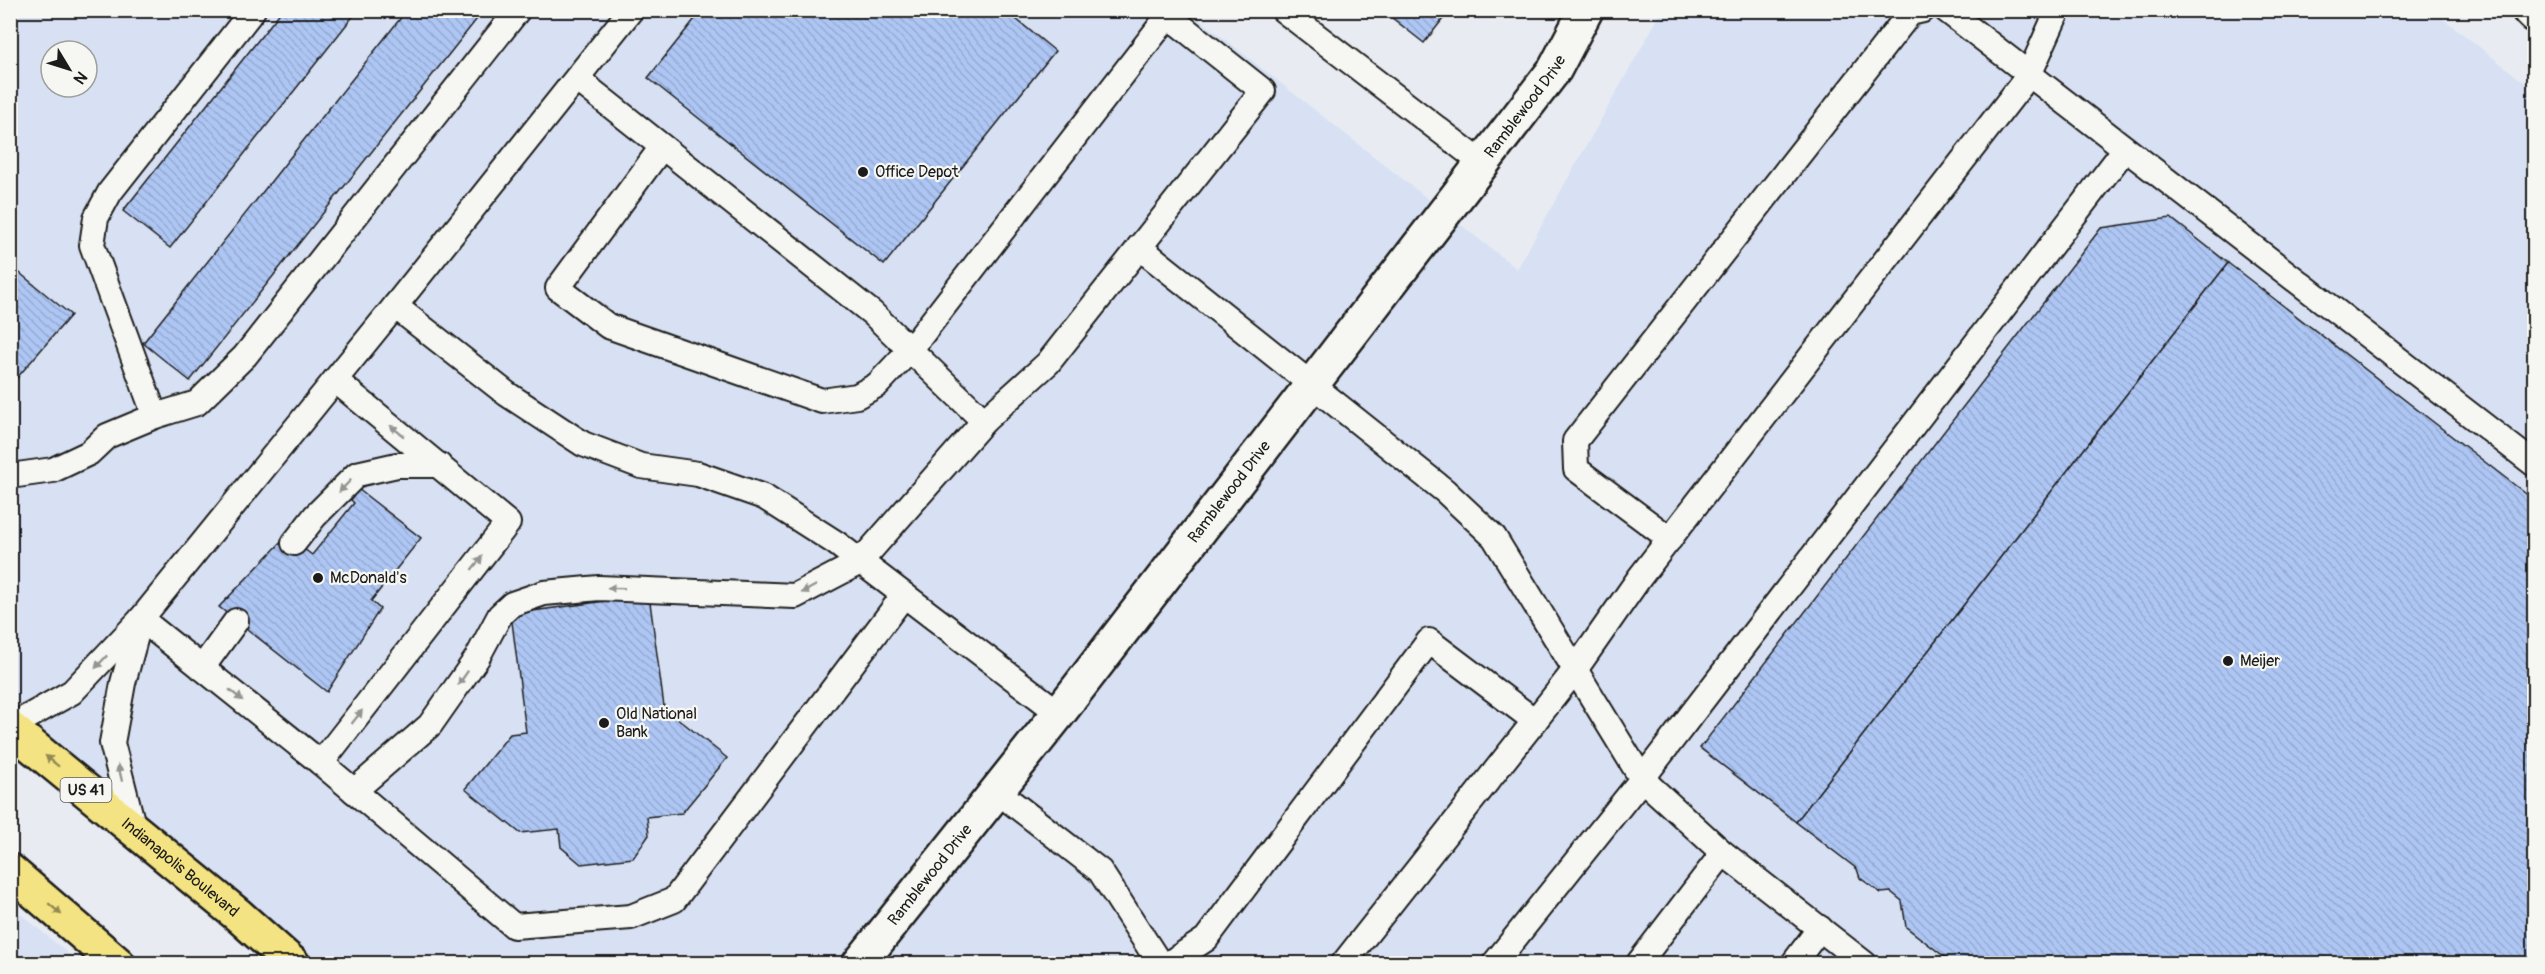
<svg xmlns="http://www.w3.org/2000/svg" width="2545" height="974" font-family="Pangolin,sans-serif">
<style>
.built{fill:#d7e1f3;fill-rule:evenodd}
.building{fill:url(#building-back-hatch);stroke:#1c1c1c;stroke-width:1.5}
.lines{fill:none;stroke-linecap:round;stroke-linejoin:round}
.service-casing{stroke:#1c1c1c;stroke-width:28}
.minor-casing{stroke:#1c1c1c;stroke-width:38}
.tertiary-casing{stroke:#1c1c1c;stroke-width:38}
.trunk-casing{stroke:#1c1c1c;stroke-width:38}
.service{stroke:#f6f6f2;stroke-width:24}
.minor{stroke:#f6f6f2;stroke-width:33}
.tertiary{stroke:#f6f6f2;stroke-width:33}
.trunk{stroke:#f4e382;stroke-width:33}
.oneway{fill:#949492}
.oneway2{fill:#938954}
.poi-dot{fill:#1c1c1c;stroke:#f6f6f2;stroke-width:2}
.labels{text-anchor:middle;dominant-baseline:central;stroke-width:4.5;stroke-linejoin:round;paint-order:stroke}
.shield{fill:#f6f6f2;stroke:#5d5d5c;stroke-width:1.5}
.shield-label{font-size:15px;font-weight:bold;fill:#1c1c1c}
.street-label{font-size:16px;fill:#1c1c1c;stroke:#f6f6f2}
.poi-label{font-size:16px;fill:#1c1c1c;stroke:#f6f6f2;text-anchor:start}
</style>
<defs>
<pattern id="building-back-hatch" width="6" height="6" patternUnits="userSpaceOnUse" patternTransform="scale(1.5)"><rect width="6" height="6" fill="#aec6f4"/><path d="M-1 5l2 2M0 0l6 6M5-1l2 2" fill="none" stroke="#95aad1"/></pattern>
</defs>
<rect width="100%" height="100%" fill="#e8ecf2"/>
<filter id="ink" filterUnits="userSpaceOnUse"><feTurbulence type="fractalNoise" baseFrequency=".0167" numOctaves="2"/><feDisplacementMap in="SourceGraphic" scale="12" xChannelSelector="R" yChannelSelector="G"/><feConvolveMatrix kernelMatrix="1 2 1 2 8 2 1 2 1" color-interpolation-filters="sRGB"/></filter>
<g filter="url(#ink)">
<!-- built -->
<g class="built">
<path d="M11,11H1189L1517,269L1662,11H2427L2449,23L2534,90V963H317L199,879L11,711ZM51,51H87V87H51Z"/>
<polygon points="11,906 80,963 11,963"/>
</g>
<!-- building -->
<g class="building">
<polygon points="282,10 358,10 170,248 123,211"/>
<polygon points="407,10 484,10 190,381 143,343"/>
<polygon points="702,10 1005,10 1055,51 884,265 648,78"/>
<polygon points="1382,10 1450,10 1424,43"/>
<polygon points="2171,218 2228,263 1796,822 1700,748 2101,228"/>
<polygon points="2228,263 2534,500 2534,964 1954,964 1906,927 1902,901 1891,892 1881,893 1860,878 1857,869 1796,822"/>
<polygon points="10,265 71,315 10,386"/>
<polygon points="358,489 421,538 371,601 380,609 327,692 219,607 287,536 312,555 354,503 351,500"/>
<polygon points="649,595 665,714 671,713 727,758 682,813 647,817 649,835 633,858 581,864 561,847 559,829 520,833 465,789 510,734 526,732 511,614"/>
</g>
<g class="lines">
<defs>
<g id="service">
<polyline points="1283,10 1482,163"/>
<polyline points="1946,10 2534,464"/>
<polyline points="577,79 872,313 984,421"/>
<polyline points="662,147 558,288 608,326 822,401 857,396 877,385 910,350 1168,16"/>
<polyline points="1139,247 1445,491 1494,537 1642,779 1723,853 1865,964"/>
<polyline points="395,306 631,10"/>
<polyline points="155,416 92,245 96,218 110,192 253,10"/>
<polyline points="10,476 53,470 89,453 107,436 155,416 197,403 245,356 518,10"/>
<polyline points="1670,539 1576,469 1575,441 1910,13 1923,10"/>
<polyline points="294,543 315,516 357,474 397,465 439,465"/>
<polyline points="141,619 321,763 514,926 631,917 674,900 904,595"/>
<polyline points="202,668 236,621"/>
<polyline points="10,727 72,692 141,619 395,306 507,394 583,444 641,466 698,474 764,497 836,543 1059,713"/>
<polyline points="321,763 508,523 335,380"/>
<polyline points="354,791 430,725 477,658 500,615 512,604 544,593 599,588 795,596 860,562 984,421 1048,363 1263,91 1161,10"/>
<polyline points="997,791 1100,871 1160,964"/>
<polyline points="134,829 112,743 123,683 140,621"/>
<polyline points="1168,964 1206,939 1429,641 1535,721"/>
<polyline points="1343,964 1575,670 1640,577 2029,75 2058,10"/>
<polyline points="1494,964 1642,779 2125,149"/>
<polyline points="1638,964 1723,853"/>
<polyline points="1793,964 1820,928"/>
</g>
<polyline id="minor" points="2529,10 2534,15"/>
<g id="tertiary">
<path id="s1" d="M859,964L1059,713L1555,69L1586,10"/>
</g>
<g id="trunk">
<path id="s2" d="M10,728L238,915L293,964"/>
<polyline points="10,871 118,964"/>
</g>
</defs>
<!-- service casing -->
<use href="#service" class="service-casing"/>
<!-- minor casing -->
<use href="#minor" class="minor-casing"/>
<!-- tertiary casing -->
<use href="#tertiary" class="tertiary-casing"/>
<!-- trunk casing -->
<use href="#trunk" class="trunk-casing"/>
<!-- service -->
<use href="#service" class="service"/>
<!-- minor -->
<use href="#minor" class="minor"/>
<!-- tertiary -->
<use href="#tertiary" class="tertiary"/>
<!-- trunk -->
<use href="#trunk" class="trunk"/>
</g>
<!-- one-way arrows -->
<defs><path id="oneway-solid" d="M-6-.8H1V-3.2L6.5 0L1 3.2V.8H-6Z" transform="scale(1.5)"/></defs>
<g class="oneway">
<use href="#oneway-solid" transform="translate(397 431) rotate(-141)"/>
<use href="#oneway-solid" transform="translate(345 486) rotate(134)"/>
<use href="#oneway-solid" transform="translate(477 563) rotate(-52)"/>
<use href="#oneway-solid" transform="translate(616 588) rotate(-178)"/>
<use href="#oneway-solid" transform="translate(809 589) rotate(152)"/>
<use href="#oneway-solid" transform="translate(101 662) rotate(133)"/>
<use href="#oneway-solid" transform="translate(463 678) rotate(125)"/>
<use href="#oneway-solid" transform="translate(236 695) rotate(39)"/>
<use href="#oneway-solid" transform="translate(357 717) rotate(-52)"/>
<use href="#oneway-solid" transform="translate(120 773) rotate(-104)"/>
</g>
<g class="oneway2">
<use href="#oneway-solid" transform="translate(52 761) rotate(-141)"/>
<use href="#oneway-solid" transform="translate(55 909) rotate(41)"/>
</g>
</g>
<!-- markers -->
<g class="poi-dot">
<circle cx="863" cy="172" r="6"/>
<circle cx="318" cy="578" r="6"/>
<circle cx="2228" cy="661" r="6"/>
<circle cx="604" cy="723" r="6"/>
</g>
<g class="labels">
<!-- shield labels -->
<rect class="shield" x="60.5" y="778" width="51" height="24" rx="4.5"/>
<g class="shield-label">
<text x="86" y="790">US 41</text>
</g>
<!-- street labels -->
<g class="street-label">
<text stroke="none"><textPath href="#s1" startOffset="1086">Ramblewood Drive</textPath></text>
<text stroke="none"><textPath href="#s1" startOffset="600">Ramblewood Drive</textPath></text>
<text stroke="none"><textPath href="#s2" startOffset="220">Indianapolis Boulevard</textPath></text>
<text stroke="none"><textPath href="#s1" startOffset="114">Ramblewood Drive</textPath></text>
</g>
<!-- poi labels -->
<g class="poi-label">
<text x="875" y="172">Office Depot</text>
<text x="330" y="578">McDonald's</text>
<text x="2240" y="661">Meijer</text>
<text x="616" y="714">Old National<tspan x="616" dy="18">Bank</tspan></text>
</g>
</g>
<!-- margin -->
<rect width="2545" height="974" fill="none" stroke="#f6f6f2" stroke-width="36"/>
<rect x="18" y="18" width="2509" height="938" fill="none" stroke="#1c1c1c" stroke-width="2" filter="url(#ink)"/>
<!-- north arrow -->
<g transform="translate(69 69) rotate(128)"><circle r="28" fill="#f6f6f2" stroke="#9f9f9c" stroke-width="1.5"/>
<path d="M0-4.5L10 22L0 15L-10 22Z" fill="#1c1c1c"/>
<text y="-9" font-size="16" font-weight="bold" text-anchor="middle" fill="#1c1c1c">N</text>
</g>
</svg>
